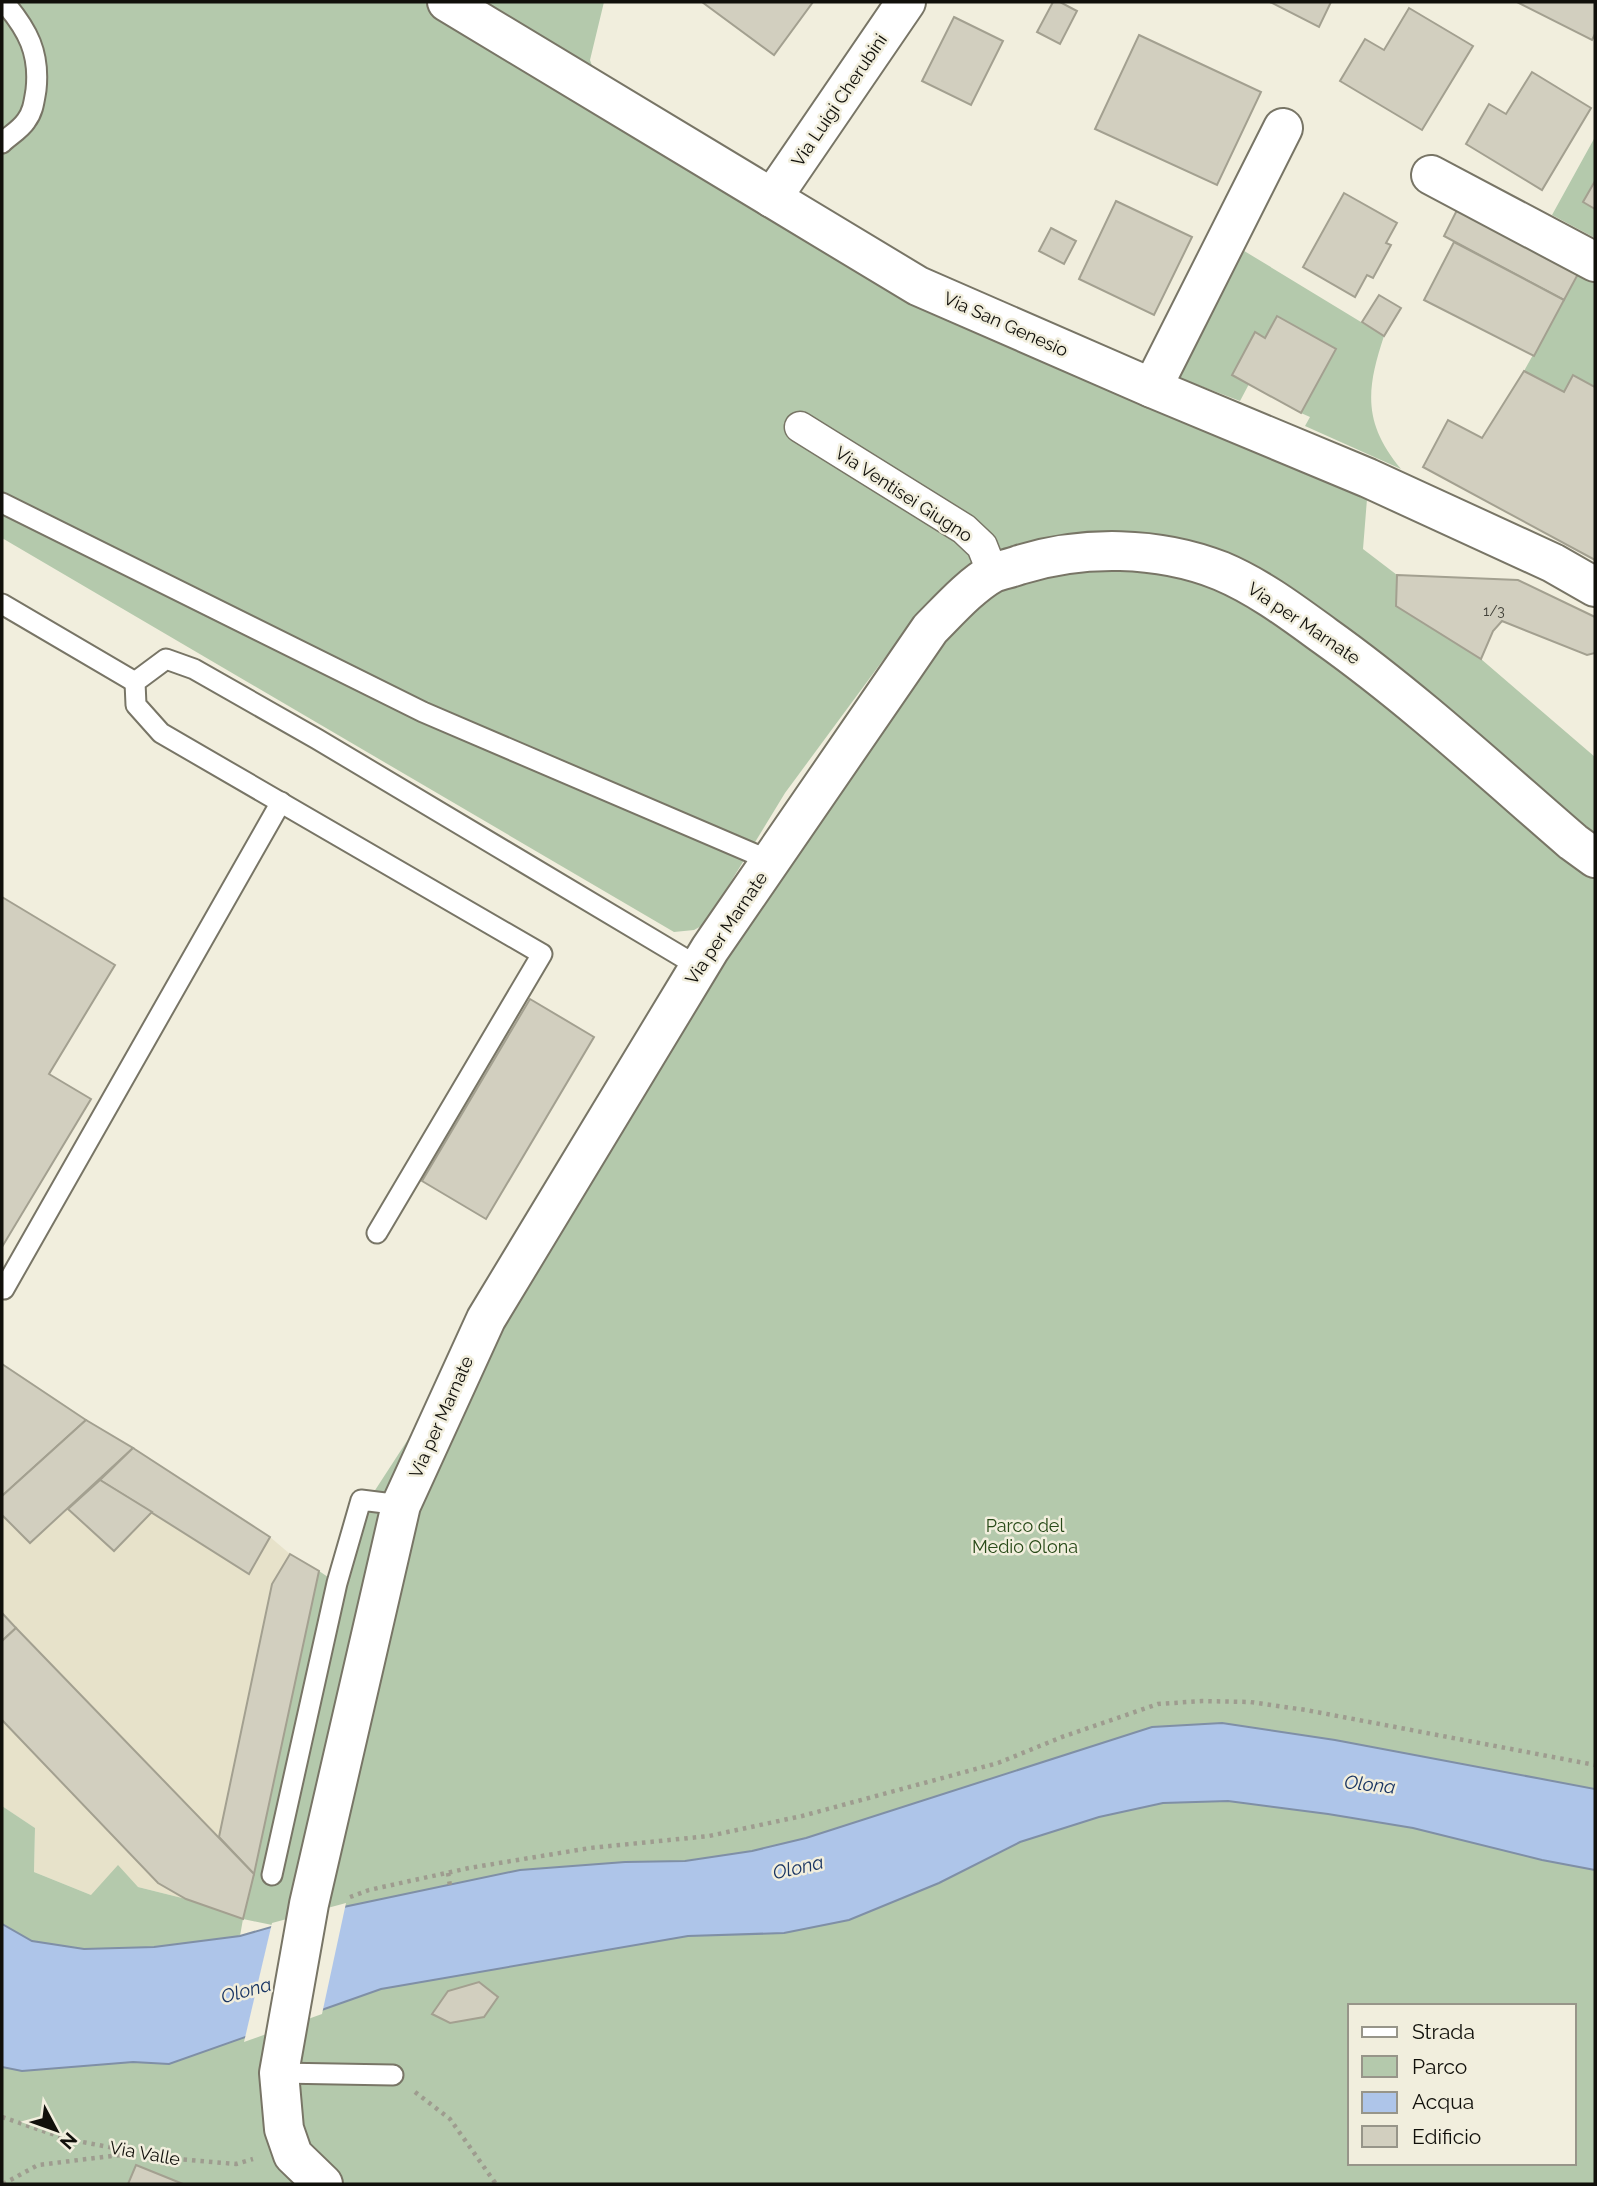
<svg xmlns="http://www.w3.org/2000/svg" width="1597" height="2186" font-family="Raleway,sans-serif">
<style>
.built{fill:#e7e2ca}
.green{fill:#b4c9ac;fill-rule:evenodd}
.water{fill:#aec5e9;stroke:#7f8fa6;stroke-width:2}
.pier{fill:#f1eedd}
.building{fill:#d2cfbf;stroke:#a3a090;stroke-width:2}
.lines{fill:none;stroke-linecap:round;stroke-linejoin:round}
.service-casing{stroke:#787566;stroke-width:23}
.pedestrian-casing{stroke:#787566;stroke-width:33}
.minor-casing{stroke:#787566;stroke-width:42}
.tertiary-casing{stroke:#787566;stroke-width:42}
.path{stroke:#9e9c8f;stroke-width:4.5;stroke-dasharray:3.5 5;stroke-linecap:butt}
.service{stroke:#fff;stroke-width:19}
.pedestrian{stroke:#fff;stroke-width:30}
.minor{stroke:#fff;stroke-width:38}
.tertiary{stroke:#fff;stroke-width:38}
.labels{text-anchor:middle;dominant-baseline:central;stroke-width:5;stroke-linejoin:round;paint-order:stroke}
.number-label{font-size:14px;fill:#414038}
.street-label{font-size:18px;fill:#11100b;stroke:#f1eedd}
.park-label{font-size:18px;fill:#284a18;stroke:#f1eedd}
.water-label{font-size:19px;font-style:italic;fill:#193563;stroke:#f1eedd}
</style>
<rect width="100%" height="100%" fill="#f1eedd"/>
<!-- built -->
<g class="built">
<polygon points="68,1509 114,1550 152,1512 248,1574 270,1537 290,1554 272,1584 219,1837 2,1613 2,1515 30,1543"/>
<polygon points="2,1720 158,1883 186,1899 138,1887 91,1895 34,1872 35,1828 2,1806"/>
</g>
<!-- green -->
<g class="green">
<path d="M2,2H604L590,60L599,86L915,288L1367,499L1363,549L1397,575L1396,606L1481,659L1595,757V2184H2V2026L277,1926L243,1919L240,1936L154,1947L84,1949L32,1941L2,1924V1806L35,1828L34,1872L91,1895L118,1865L138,1887L186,1899L243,1918L319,1571L337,1583L370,1498L910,666L889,652L785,793L705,924L694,930L674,932L2,538ZM1350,2006H1574V2163H1350Z"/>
<polygon points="1595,137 1595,181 1584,202 1595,209 1595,238 1552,215"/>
<path d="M1241,249L1384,336C1366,390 1363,423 1401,469L1305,426L1310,417L1301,413L1336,349L1277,317L1265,338L1256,333L1249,384L1240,401L1177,377Z"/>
<polygon points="1578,274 1595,283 1595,387 1573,376 1564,392 1524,371"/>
</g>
<!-- water -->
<polygon class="water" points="1222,1723 1335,1740 1595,1789 1595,1870 1542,1860 1413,1828 1328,1814 1228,1801 1163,1803 1099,1817 1020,1842 939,1883 849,1920 784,1933 688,1936 381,1989 169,2064 133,2062 22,2071 2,2067 2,1924 32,1941 84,1949 154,1947 240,1936 334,1909 520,1870 625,1862 685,1861 752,1851 806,1838 1152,1727"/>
<!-- pier -->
<polygon class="pier" points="346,1903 322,2014 244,2042 272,1923"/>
<!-- building -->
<g class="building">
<polygon points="702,2 813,2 774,55"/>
<polygon points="1053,2 1060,2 1077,11 1060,44 1037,32"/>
<polygon points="1270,2 1331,2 1319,27"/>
<polygon points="1517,2 1595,2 1595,34 1592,40"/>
<polygon points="1409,8 1473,46 1422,130 1340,81 1365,39 1384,50"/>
<polygon points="954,17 1003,41 971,105 922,81"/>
<polygon points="1139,35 1261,92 1217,185 1095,129"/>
<polygon points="1532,72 1591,108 1542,190 1466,144 1489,104 1506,114"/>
<polygon points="1595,181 1595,209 1583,202"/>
<polygon points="1344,193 1397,223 1386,243 1391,245 1373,278 1367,275 1355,297 1303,267"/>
<polygon points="1116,201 1192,237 1154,315 1079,279"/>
<polygon points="1457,210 1578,274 1564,300 1444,236"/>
<polygon points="1051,228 1076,241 1064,264 1039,251"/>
<polygon points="1454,242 1564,300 1534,356 1424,300"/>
<polygon points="1379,295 1401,308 1384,336 1362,322"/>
<polygon points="1277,316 1336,349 1301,413 1232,375 1255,332 1265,338"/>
<polygon points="1524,371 1564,392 1573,375 1595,387 1595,560 1423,467 1448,420 1482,438"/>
<polygon points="1397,575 1518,580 1595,617 1595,653 1587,655 1502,621 1493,631 1481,659 1396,606"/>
<polygon points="2,897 115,965 49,1074 91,1099 2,1247"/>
<polygon points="530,999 594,1037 486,1219 422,1181"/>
<polygon points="2,1364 86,1420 2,1496"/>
<polygon points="86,1420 133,1448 30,1543 2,1515 2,1496"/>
<polygon points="133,1448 270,1537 249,1574 100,1480"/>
<polygon points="100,1480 152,1512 114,1551 68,1509"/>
<polygon points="290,1554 319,1571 254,1874 219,1837 272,1584"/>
<polygon points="2,1613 16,1628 2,1641"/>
<polygon points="16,1628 254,1874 243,1919 186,1899 158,1883 2,1720 2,1641"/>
<polygon points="479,1982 498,1997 484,2017 450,2023 432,2014 448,1991"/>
<polygon points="136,2165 183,2184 128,2184"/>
</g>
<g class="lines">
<defs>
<g id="service">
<path d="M2,143C9,136 20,130 26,121C33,112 34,102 36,90C40,53 28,30 4,2"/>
<polyline points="2,503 423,712 771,861"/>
<polyline points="2,604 135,682"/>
<polyline points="377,1233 542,954 161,733 136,705 135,682 166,659 194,669 317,739 699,967"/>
<polyline points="2,1287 4,1289 281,802"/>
<polyline points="272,1875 337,1583 361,1500 401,1505"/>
<polyline points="279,2073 393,2075"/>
</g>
<polyline id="pedestrian" points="800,427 964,529 982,546 993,574"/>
<g id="minor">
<polyline points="447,2 918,286 1152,388 1368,478 1553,563 1595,587"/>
<polyline points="1431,175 1595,262"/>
<polyline points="772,198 906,2"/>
<polyline points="1152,388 1283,128"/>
</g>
<path id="tertiary" d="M323,2184L293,2155L284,2129L279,2073L309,1904L401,1505L486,1319L710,949L930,629C948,611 971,585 993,573C1001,570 1011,568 1019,565C1083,545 1158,546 1221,571C1259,587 1292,612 1325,636C1412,698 1492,772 1573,842L1595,858"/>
</defs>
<!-- service casing -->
<use href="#service" class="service-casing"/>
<!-- pedestrian casing -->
<use href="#pedestrian" class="pedestrian-casing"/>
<!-- minor casing -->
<use href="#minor" class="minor-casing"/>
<!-- tertiary casing -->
<use href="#tertiary" class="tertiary-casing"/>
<!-- path -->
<g class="path">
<polyline points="448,1873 450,1886"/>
<polyline points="350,1897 369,1890 469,1868 590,1848 709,1836 802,1816 998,1763 1062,1737 1158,1704 1202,1701 1250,1702 1306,1710 1595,1765"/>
<polyline points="415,2092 450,2119 496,2184"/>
<polyline points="2,2117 67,2139 166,2158 236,2164 253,2159"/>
<polyline points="3,2184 38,2165 120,2155 124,2150"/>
</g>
<!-- service -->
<use href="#service" class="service"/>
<!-- pedestrian -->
<use href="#pedestrian" class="pedestrian"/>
<!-- minor -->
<use href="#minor" class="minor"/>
<!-- tertiary -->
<use href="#tertiary" class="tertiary"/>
</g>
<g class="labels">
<!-- number labels -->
<g class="number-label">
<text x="1494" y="611">1/3</text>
</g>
<!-- street labels -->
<g class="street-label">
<text transform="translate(839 100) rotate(-56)">Via Luigi Cherubini</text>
<text transform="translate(1006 324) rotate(24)">Via San Genesio</text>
<text transform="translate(904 494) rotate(33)">Via Ventisei Giugno</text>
<text transform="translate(1304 623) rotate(34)">Via per Marnate</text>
<text transform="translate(726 928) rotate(-56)">Via per Marnate</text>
<text transform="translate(441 1417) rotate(-66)">Via per Marnate</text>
<text transform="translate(145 2153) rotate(10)">Via Valle</text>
</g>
<!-- park labels -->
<g class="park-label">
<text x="1025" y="1525">Parco del<tspan x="1025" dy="21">Medio Olona</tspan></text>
</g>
<!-- water labels -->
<g class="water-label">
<text transform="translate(1370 1784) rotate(6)">Olona</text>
<text transform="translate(798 1867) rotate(-13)">Olona</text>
<text transform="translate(246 1990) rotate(-15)">Olona</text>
</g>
</g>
<!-- border -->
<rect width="1597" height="2186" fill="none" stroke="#11100b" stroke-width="7"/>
<!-- legend -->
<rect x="1348" y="2004" width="228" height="161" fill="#f1eedd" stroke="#979589" stroke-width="2"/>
<rect x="1362" y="2027" width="35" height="10" fill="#ffffff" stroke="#979589" stroke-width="2"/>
<text x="1412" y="2039" font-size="21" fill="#11100b">Strada</text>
<rect x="1362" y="2056" width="35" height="21" fill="#b4c9ac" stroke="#979589" stroke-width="2"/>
<text x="1412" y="2074" font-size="21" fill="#11100b">Parco</text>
<rect x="1362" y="2092" width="35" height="21" fill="#aec5e9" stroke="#979589" stroke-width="2"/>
<text x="1412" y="2109" font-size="21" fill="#11100b">Acqua</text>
<rect x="1362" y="2126" width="35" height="21" fill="#d2cfbf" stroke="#979589" stroke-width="2"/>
<text x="1412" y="2144" font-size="21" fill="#11100b">Edificio</text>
<!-- north arrow -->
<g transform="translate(56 2130) rotate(131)" stroke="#f1eedd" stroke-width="5" paint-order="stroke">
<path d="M0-5L12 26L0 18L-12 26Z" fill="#11100b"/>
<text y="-10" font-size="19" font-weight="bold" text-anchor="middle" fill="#11100b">N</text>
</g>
</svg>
